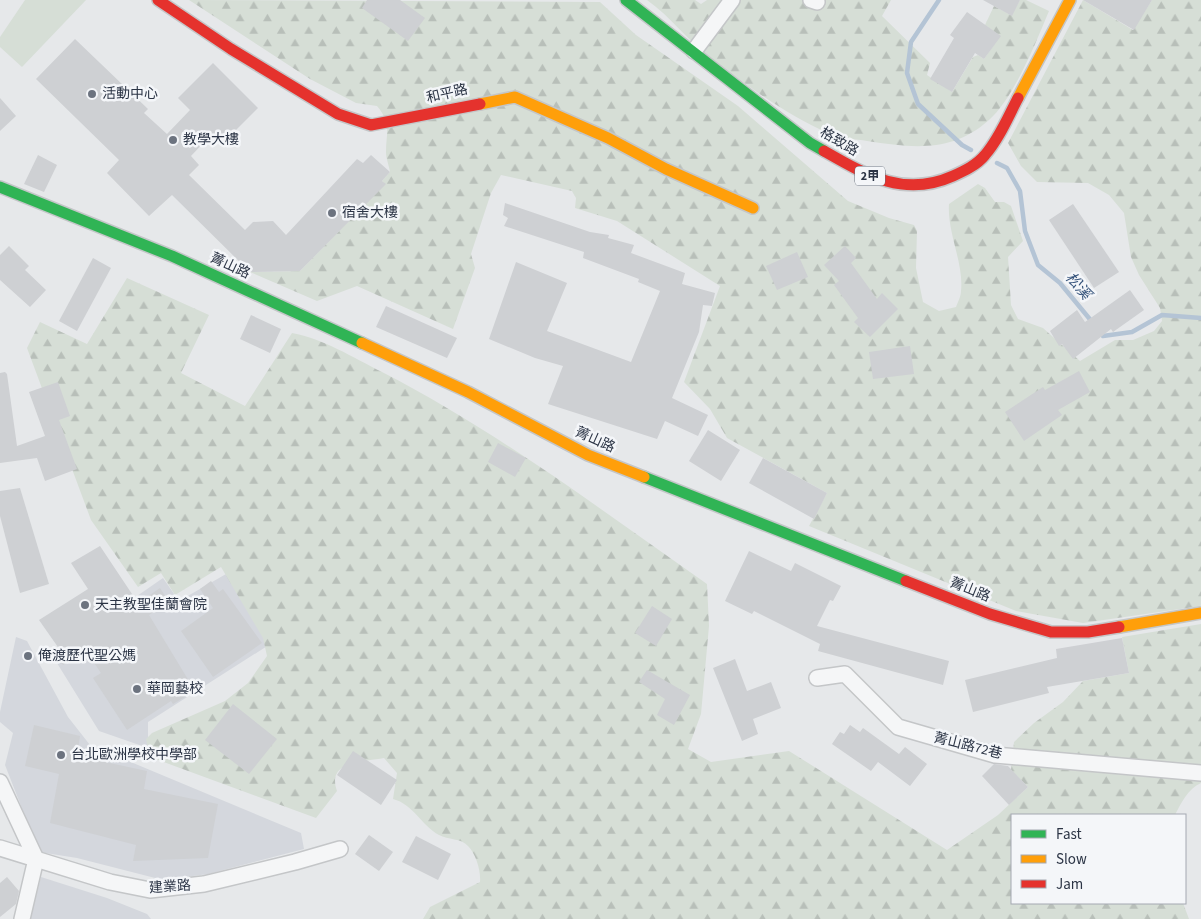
<svg xmlns="http://www.w3.org/2000/svg" width="1201" height="919" font-family="'Source Sans 3','Noto Sans TC',sans-serif">
<style>
.built{fill:#d4d7dd}
.green{fill:#d6ded6}
.forest{fill:url(#forest-firs)}
.lines{fill:none;stroke-linecap:round;stroke-linejoin:round}
.stream{stroke:#b4c4d5;stroke-width:4.5}
.building{fill:#ced0d3}
.street-casing{stroke:#c4c6c8;stroke-width:18}
.fast-casing{stroke:#c4c6c8;stroke-width:14}
.slow-casing{stroke:#c4c6c8;stroke-width:14}
.jam-casing{stroke:#c4c6c8;stroke-width:14}
.street{stroke:#f5f6f7;stroke-width:15}
.fast{stroke:#30b455;stroke-width:11}
.slow{stroke:#ff9f0a;stroke-width:11}
.jam{stroke:#e5322d;stroke-width:11}
.poi-dot{fill:#6c737f;stroke:#f4f6f9;stroke-width:2}
.labels{text-anchor:middle;dominant-baseline:central;stroke-width:5;stroke-linejoin:round;paint-order:stroke}
.shield{fill:#f4f6f9;stroke:#676e7b;stroke-width:1}
.shield-label{font-size:12px;font-weight:bold;fill:#2b3445}
.poi-label{font-size:14px;fill:#2b3445;stroke:#f4f6f9;text-anchor:start}
.street-label{font-size:14px;fill:#2b3445;stroke:#f4f6f9}
.water-label{font-size:15px;font-style:italic;fill:#34527a;stroke:#f4f6f9}
</style>
<defs>
<pattern id="forest-firs" width="22" height="20" patternUnits="userSpaceOnUse" patternTransform="scale(1.25)"><rect width="22" height="20" fill="#d6ded6"/><path d="M5 1l3.5 6h-7zM16 11l3.5 6h-7z" fill="#b8bfb9"/></pattern>
</defs>
<rect width="100%" height="100%" fill="#e6e8ea"/>
<!-- built -->
<g class="built">
<polygon points="233,570 275,641 148,722 148,748 99,731 52,655 163,578 179,601"/>
<polygon points="16,637 27,641 68,717 90,745 301,833 304,849 208,874 163,880 77,858 39,852 5,765 13,733 0,722 0,712"/>
<polygon points="41,877 107,898 147,914 151,919 30,919"/>
</g>
<!-- green -->
<polygon class="green" points="25,0 86,0 22,67 0,47 0,37"/>
<!-- forest -->
<g class="forest">
<path d="M189,0L600,2L636,35L738,106L848,201L889,218L914,225L917,231L916,268L923,302L939,311L956,307C958,302 961,296 961,291C964,263 947,233 949,204L978,184L985,188L995,202H1004L1011,206L1023,241L1008,257L1011,305L1018,319L1043,328L1080,361L1115,340H1133L1154,331L1162,321L1160,308L1139,275L1131,257L1124,213L1109,195L1088,183L1037,182L1021,166L1008,143L1083,0L1133,30L1152,0H1201V606L1083,623L1016,611L809,526L827,493L727,438L710,409L684,382L720,286L617,221L575,208L576,198L572,191L501,175L491,193L471,254L475,268L453,329L357,286L317,301L250,272L300,271L385,184L382,181L390,172C389,165 386,159 386,152C386,132 392,124 377,106L356,103L310,79Z"/>
<path d="M647,0H695L701,4L707,0H891L882,16L930,63L927,75L952,92L973,57L978,55L984,59L1000,36L985,25L994,6L1011,15L1020,0H1026L1049,11C1036,42 1014,98 989,120C952,153 913,148 867,141C856,139 841,139 830,134C788,116 747,86 712,59C688,41 671,17 647,0Z"/>
<path d="M127,278L209,315L181,373L245,406L292,333C324,339 352,357 382,372C497,431 601,510 707,584L709,626L701,714L688,749L711,762L789,751L947,850L998,815L1028,787L1011,770L1014,742L1034,723L1063,702L1083,681L1129,673L1122,637L1201,624V783C1188,789 1181,803 1175,815H1012V903H1183L1189,919H423L430,907L480,882C481,871 476,854 468,846C461,838 448,840 439,835C422,826 413,804 393,799L397,773L384,758C364,762 326,760 337,791L316,818L150,757L146,739L152,733L225,701L248,683L267,656L263,638L221,567L175,595L161,573L138,587L91,520L27,348L40,322L87,344Z"/>
</g>
<g class="lines">
<!-- stream -->
<g class="stream">
<polyline points="939,0 911,42 907,73 918,104 962,145 971,150"/>
<polyline points="997,163 1007,168 1020,191 1025,231 1038,265 1060,283 1093,323"/>
<polyline points="1099,331 1103,336 1132,332 1162,315 1201,318"/>
</g>
</g>
<!-- building -->
<g class="building">
<polygon points="367,0 400,0 425,18 408,41 362,8"/>
<polygon points="983,0 1020,0 1012,16"/>
<polygon points="1083,0 1152,0 1134,30"/>
<polygon points="967,12 1001,36 984,59 975,53 952,92 930,79 954,38 950,35"/>
<polygon points="75,39 148,109 144,113 167,134 190,110 178,98 213,63 258,108 221,145 211,135 191,156 199,165 189,175 245,230 253,222 273,221 286,235 357,159 363,163 371,155 390,172 382,181 386,184 300,271 250,272 172,195 149,216 107,173 119,160 36,79"/>
<polygon points="0,98 16,116 0,131"/>
<polygon points="38,155 57,165 44,192 24,184"/>
<polygon points="505,203 590,232 609,235 608,238 634,245 631,253 685,273 682,284 715,293 712,306 703,305 699,332 672,398 708,415 698,436 665,421 657,439 548,404 563,366 535,358 489,339 516,262 567,283 547,331 631,362 660,291 638,282 639,279 583,258 584,252 504,226 508,218 503,215"/>
<polygon points="1073,204 1119,272 1094,288 1049,220"/>
<polygon points="9,246 29,266 25,270 46,290 30,307 0,280 0,255"/>
<polygon points="845,246 856,258 851,263 877,299 882,293 898,309 870,337 854,322 858,318 834,285 839,281 824,265"/>
<polygon points="797,252 808,277 777,290 766,266"/>
<polygon points="93,258 111,268 77,331 59,321"/>
<polygon points="1130,290 1144,310 1113,332 1111,329 1073,359 1062,344 1059,346 1050,331 1077,310 1085,322"/>
<polygon points="386,306 457,338 447,358 376,327"/>
<polygon points="251,315 281,329 270,353 240,339"/>
<polygon points="910,346 914,374 873,379 869,352"/>
<polygon points="1079,371 1090,392 1058,410 1062,415 1024,441 1005,412 1043,387 1045,390"/>
<polygon points="5,372 7,374 17,446 45,436 29,392 58,382 70,416 59,420 77,469 45,481 37,458 0,463 0,373"/>
<polygon points="708,430 740,450 721,481 689,461"/>
<polygon points="498,443 526,458 515,477 488,462"/>
<polygon points="763,458 827,493 814,519 749,483"/>
<polygon points="20,488 49,584 20,593 0,516 0,491"/>
<polygon points="100,546 138,603 160,588 169,602 149,615 195,691 173,704 171,701 127,730 93,678 101,673 86,651 63,665 55,654 60,650 39,620 88,589 71,563"/>
<polygon points="749,551 791,571 795,563 841,586 833,601 830,600 817,626 949,661 943,685 818,651 820,644 754,611 752,614 725,601"/>
<polygon points="211,581 219,592 223,589 262,643 213,677 181,631 213,608 200,589"/>
<polygon points="652,606 672,619 656,646 635,633"/>
<polygon points="1122,638 1129,673 1047,687 1049,693 973,712 965,680 1057,658 1056,649"/>
<polygon points="735,659 747,691 771,682 781,708 753,719 758,734 742,741 713,668"/>
<polygon points="647,670 690,695 674,725 657,715 665,699 639,682"/>
<polygon points="233,704 277,739 249,774 205,740"/>
<polygon points="34,725 80,736 77,756 147,771 144,789 218,804 208,858 133,861 136,845 50,823 59,774 25,766"/>
<polygon points="850,725 860,732 863,728 899,754 905,747 927,764 910,786 878,762 871,771 832,744 840,732 844,734"/>
<polygon points="353,751 397,780 381,805 337,775"/>
<polygon points="994,764 1008,766 1028,787 1009,805 982,776"/>
<polygon points="369,835 393,852 379,871 355,854"/>
<polygon points="416,836 451,854 438,880 402,862"/>
<polygon points="7,877 19,891 16,904 0,917 0,883"/>
</g>
<g class="lines">
<defs>
<g id="street">
<polyline points="811,0 817,2"/>
<polyline points="694,51 732,0"/>
<polyline points="817,678 845,674 898,727 995,755 1201,773"/>
<polyline points="0,782 36,859 22,919"/>
<polyline points="0,848 110,882 150,890 204,884 295,862 340,849"/>
</g>
<g id="fast">
<polyline points="626,0 810,143 824,151"/>
<polyline points="0,187 172,256 362,343"/>
<polyline points="644,477 906,581"/>
</g>
<g id="slow">
<polyline points="1018,98 1070,0"/>
<polyline points="480,104 515,97 608,138 666,169 753,208"/>
<polyline points="362,343 468,392 588,455 644,477"/>
<polyline points="1119,627 1201,613"/>
</g>
<g id="jam">
<polyline points="158,0 231,49 338,114 371,125 480,104"/>
<path d="M824,151C866,175 904,198 953,176C964,171 977,165 985,155C999,139 1008,117 1018,98"/>
<polyline points="906,581 990,614 1051,632 1088,632 1119,627"/>
</g>
</defs>
<!-- street casing -->
<use href="#street" class="street-casing"/>
<!-- fast casing -->
<use href="#fast" class="fast-casing"/>
<!-- slow casing -->
<use href="#slow" class="slow-casing"/>
<!-- jam casing -->
<use href="#jam" class="jam-casing"/>
<!-- street -->
<use href="#street" class="street"/>
<!-- fast -->
<use href="#fast" class="fast"/>
<!-- slow -->
<use href="#slow" class="slow"/>
<!-- jam -->
<use href="#jam" class="jam"/>
</g>
<!-- markers -->
<g class="poi-dot">
<circle cx="92" cy="94" r="5"/>
<circle cx="173" cy="140" r="5"/>
<circle cx="332" cy="213" r="5"/>
<circle cx="85" cy="605" r="5"/>
<circle cx="28" cy="656" r="5"/>
<circle cx="137" cy="689" r="5"/>
<circle cx="61" cy="755" r="5"/>
</g>
<g class="labels">
<!-- shield labels -->
<rect class="shield" x="855" y="166.5" width="30" height="19" rx="4"/>
<g class="shield-label">
<text x="870" y="176">2甲</text>
</g>
<!-- poi labels -->
<g class="poi-label">
<text x="102" y="94">活動中心</text>
<text x="183" y="140">教學大樓</text>
<text x="342" y="213">宿舍大樓</text>
<text x="95" y="605">天主教聖佳蘭會院</text>
<text x="38" y="656">俺渡歷代聖公媽</text>
<text x="147" y="689">華岡藝校</text>
<text x="71" y="755">台北歐洲學校中學部</text>
</g>
<!-- street labels -->
<g class="street-label">
<text transform="translate(447 94) rotate(-13)">和平路</text>
<text transform="translate(839 142) rotate(31)">格致路</text>
<text transform="translate(230 266) rotate(25)">菁山路</text>
<text transform="translate(595 440) rotate(24)">菁山路</text>
<text transform="translate(970 590) rotate(22)">菁山路</text>
<text transform="translate(968 746) rotate(14)">菁山路72巷</text>
<text transform="translate(170 887) rotate(-4)">建業路</text>
</g>
<!-- water labels -->
<g class="water-label">
<text transform="translate(1078 286) rotate(49)">松溪</text>
</g>
</g>
<!-- legend -->
<rect x="1011" y="814" width="175" height="90" fill="#f4f6f9" stroke="#a4a8b1"/>
<rect x="1021" y="830" width="25" height="8" fill="#30b455" stroke="#a4a8b1"/>
<text x="1056" y="839" font-size="15" fill="#2b3445">Fast</text>
<rect x="1021" y="855" width="25" height="8" fill="#ff9f0a" stroke="#a4a8b1"/>
<text x="1056" y="864" font-size="15" fill="#2b3445">Slow</text>
<rect x="1021" y="880" width="25" height="8" fill="#e5322d" stroke="#a4a8b1"/>
<text x="1056" y="889" font-size="15" fill="#2b3445">Jam</text>
</svg>
